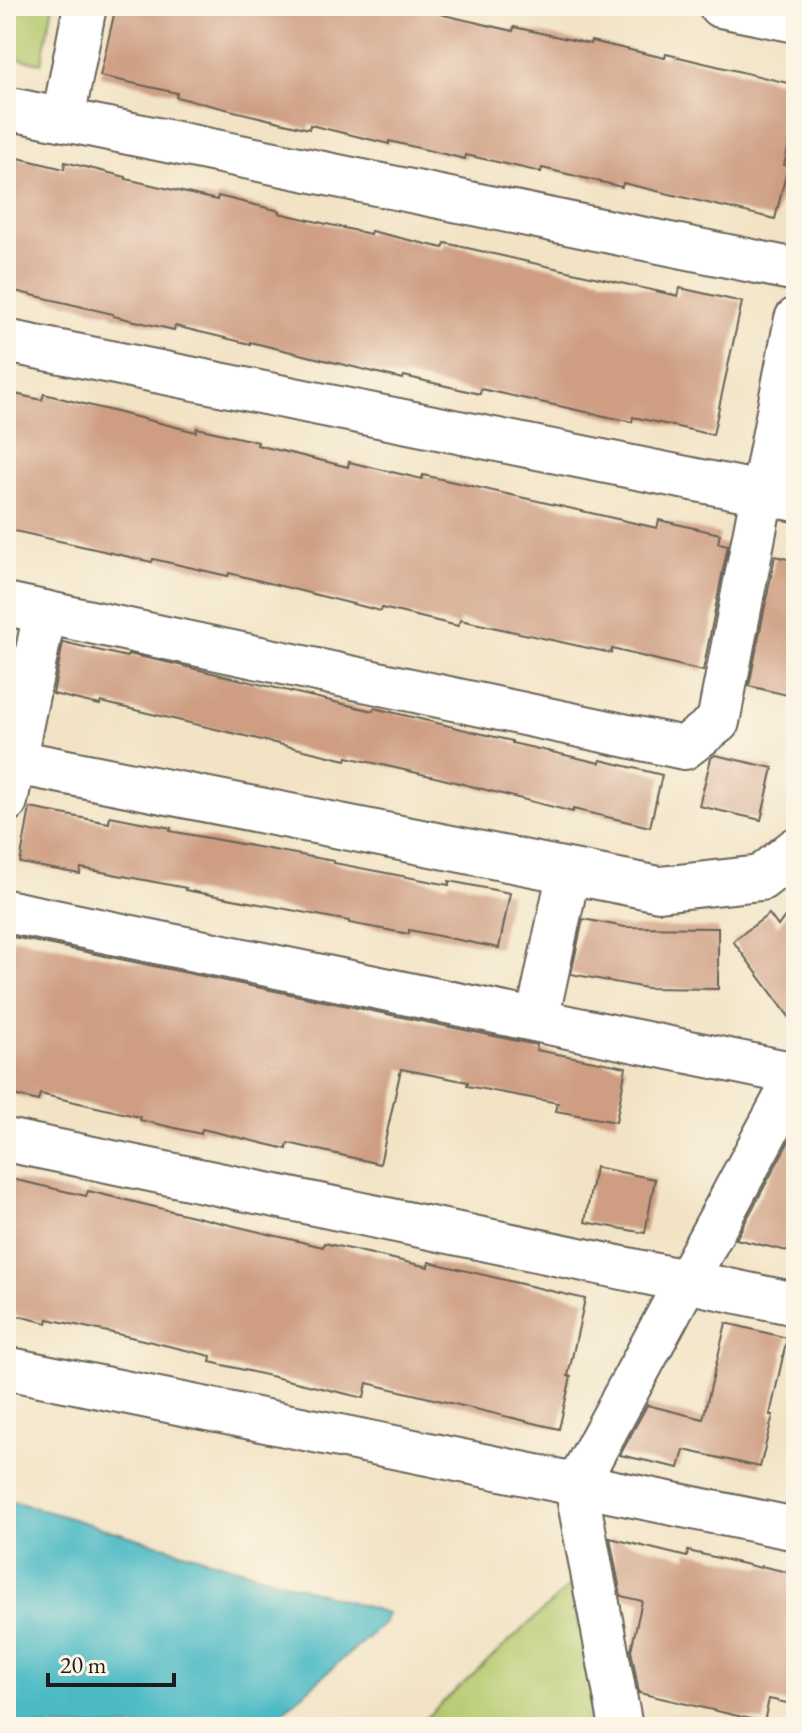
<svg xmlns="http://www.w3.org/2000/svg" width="802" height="1733" font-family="'EB Garamond',serif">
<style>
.green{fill:#b4c96d;stroke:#687244;stroke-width:2}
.water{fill:#4cbac5;stroke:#346b70;stroke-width:2}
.building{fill:#ce9d82}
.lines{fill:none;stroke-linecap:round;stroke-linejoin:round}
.street-casing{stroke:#676257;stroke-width:46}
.secondary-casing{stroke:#676257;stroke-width:48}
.street{stroke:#fff;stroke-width:42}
.secondary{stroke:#fff;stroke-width:44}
</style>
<rect width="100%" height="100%" fill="#fcf5e5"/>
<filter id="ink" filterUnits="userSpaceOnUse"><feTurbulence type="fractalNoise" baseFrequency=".0125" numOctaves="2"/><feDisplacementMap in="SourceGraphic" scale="16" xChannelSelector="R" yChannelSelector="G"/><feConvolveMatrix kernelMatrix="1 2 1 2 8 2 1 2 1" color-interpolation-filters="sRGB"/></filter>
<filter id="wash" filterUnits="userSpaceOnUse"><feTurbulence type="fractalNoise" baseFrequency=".006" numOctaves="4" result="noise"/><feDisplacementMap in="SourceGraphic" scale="32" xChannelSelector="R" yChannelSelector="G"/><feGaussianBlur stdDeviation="1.8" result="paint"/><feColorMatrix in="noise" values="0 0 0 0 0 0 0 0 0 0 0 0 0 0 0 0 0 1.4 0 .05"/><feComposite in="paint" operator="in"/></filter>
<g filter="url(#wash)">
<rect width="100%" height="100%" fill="#f2e3c5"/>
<!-- green -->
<g class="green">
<polygon points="6,6 53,6 41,63 6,56"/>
<polygon points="571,1585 599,1727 426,1727 421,1722"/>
</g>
<!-- water -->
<polygon class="water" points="6,1499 387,1613 383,1624 265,1727 6,1727"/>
<g id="blocks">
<!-- building -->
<g class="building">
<polygon points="116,6 405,6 513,31 514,27 590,44 591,41 665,58 666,54 796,85 796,115 784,165 788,166 775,219 623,183 622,187 542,168 541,172 466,155 465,159 389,141 389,144 310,125 309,129 176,97 177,93 100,76"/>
<polygon points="6,155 64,169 65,162 126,177 126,179 217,200 218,196 280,211 279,213 370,234 371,231 443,248 445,243 678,296 680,288 742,302 713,435 633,417 632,422 481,389 480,394 404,376 403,379 250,342 250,344 175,326 174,330 113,316 113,314 6,289"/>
<polygon points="6,392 42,400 44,394 196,432 197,428 258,442 257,445 348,467 349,462 422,479 423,475 657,528 659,520 720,534 718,543 728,545 703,671 612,649 611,653 460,620 458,626 382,608 381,611 229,573 228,576 153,559 152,562 6,529"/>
<polygon points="775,556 796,561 796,697 749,686"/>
<polygon points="63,642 127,657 128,654 166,662 373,711 374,708 512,741 512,743 600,763 601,760 662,775 650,827 573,809 573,812 439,778 347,757 346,760 101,702 100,705 53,694"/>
<polygon points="715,755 773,768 761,820 699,806 711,758"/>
<polygon points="30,808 109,823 110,816 171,828 170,831 334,861 334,863 449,885 449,881 510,893 499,948 409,930 409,934 349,923 349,921 185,890 186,888 81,868 80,874 20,863"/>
<polygon points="796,901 796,1026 733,941 769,914 778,926"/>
<polygon points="583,919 625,927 718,928 718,989 646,988 571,974"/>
<polygon points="13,937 537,1045 536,1050 626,1067 616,1122 556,1111 558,1103 467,1086 468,1082 401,1069 380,1164 288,1143 287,1149 202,1129 201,1134 140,1120 140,1117 40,1094 38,1101 6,1093 6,967"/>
<polygon points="796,1128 796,1253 736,1239"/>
<polygon points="595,1167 655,1179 645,1233 585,1222"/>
<polygon points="12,1179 86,1196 88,1191 323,1247 324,1243 428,1267 429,1262 585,1299 568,1376 571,1377 559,1429 367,1383 364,1398 210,1362 211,1356 122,1335 48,1319 47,1323 6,1313 6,1207"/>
<polygon points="726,1323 787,1338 770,1415 773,1415 760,1467 684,1450 679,1468 620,1455 647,1405 703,1419"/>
<polygon points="610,1538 687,1557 688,1551 761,1568 761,1566 796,1574 796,1705 769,1699 764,1722 639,1693 631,1650 642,1601 621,1596"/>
</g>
</g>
</g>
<g filter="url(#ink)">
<use href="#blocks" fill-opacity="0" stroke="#676257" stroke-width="2"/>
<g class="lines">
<defs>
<g id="street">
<polyline points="720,6 796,21"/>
<polyline points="6,108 796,270"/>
<polyline points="63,119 85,6"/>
<polyline points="6,341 796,500"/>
<polyline points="6,604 684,748 718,722 796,319"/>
<polyline points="6,801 45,612"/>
<polyline points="6,911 796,1074"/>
<polyline points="537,1020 569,871"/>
<polyline points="6,1140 796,1304"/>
<polyline points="6,1368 796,1529"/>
<polyline points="621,1727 576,1486 796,1077"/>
</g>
<polyline id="secondary" points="6,760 659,889 761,878 796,850"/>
</defs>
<!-- street casing -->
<use href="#street" class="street-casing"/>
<!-- secondary casing -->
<use href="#secondary" class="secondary-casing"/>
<!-- street -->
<use href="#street" class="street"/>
<!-- secondary -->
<use href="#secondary" class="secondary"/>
</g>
</g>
<!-- margin -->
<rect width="802" height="1733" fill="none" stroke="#fcf5e5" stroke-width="32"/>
<!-- scale -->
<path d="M48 1673v12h126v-12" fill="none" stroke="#1c1c1c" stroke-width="4"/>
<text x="60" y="1673" font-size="24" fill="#1c1c1c" stroke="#fcf5e5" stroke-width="6" paint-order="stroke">20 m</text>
</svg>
